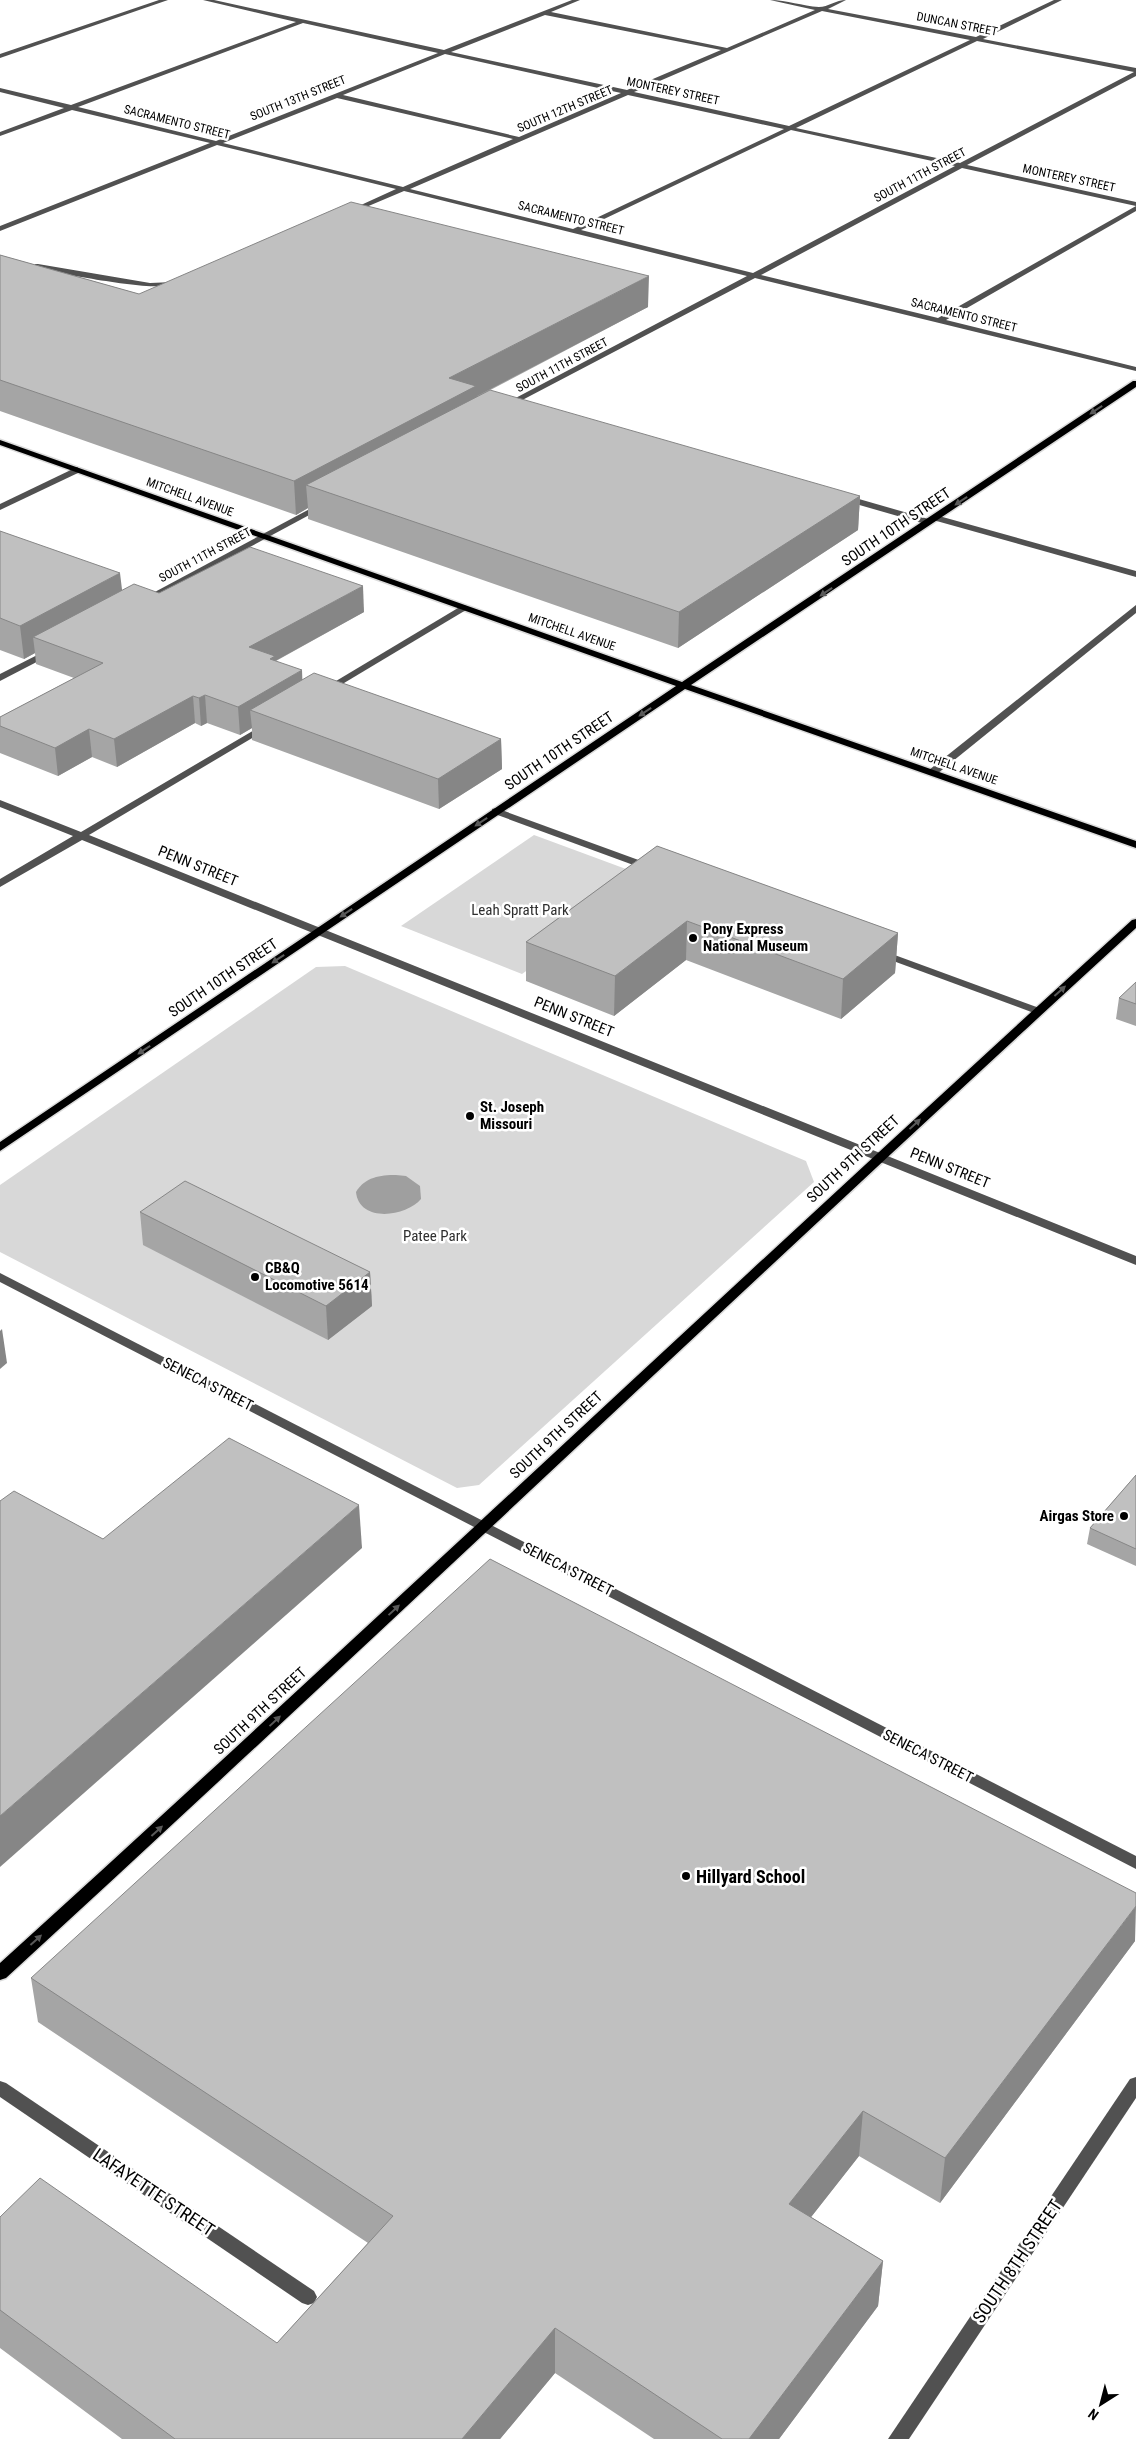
<svg xmlns="http://www.w3.org/2000/svg" width="1136" height="2439" font-family="'Roboto Condensed',sans-serif">
<style>
.green{fill:#d8d8d8}
.water{fill:#9f9f9f}
.lines{fill:none;stroke-linecap:round;stroke-linejoin:round}
.major-casing{stroke:#dbdbdb;stroke-width:3}
.minor{fill:#515151;fill-rule:evenodd}
.major{fill:#000;fill-rule:evenodd}
.wall{fill:#a5a5a5}
.shaded-wall{fill:#868686}
.building{fill:#c0c0c0;stroke:#868686}
.oneway{fill:#595959}
.poi-dot{fill:#000;stroke:#fff;stroke-width:2}
.labels{text-anchor:middle;dominant-baseline:central;stroke-width:5;stroke-linejoin:round;paint-order:stroke}
.far-street-label{font-size:12px;fill:#000;stroke:#fff}
.street-label{font-size:15px;fill:#000;stroke:#fff}
.park-label{font-size:15px;fill:#2f2f2f;stroke:#fff}
.poi-label{font-size:15px;font-weight:bold;fill:#000;stroke:#fff;text-anchor:start}
.near-poi-label{font-size:18px;font-weight:bold;fill:#000;stroke:#fff;text-anchor:start}
.near-street-label{font-size:18px;fill:#000;stroke:#fff}
</style>
<rect width="100%" height="100%" fill="#fff"/>
<!-- green -->
<g class="green">
<polygon points="534,835 653,879 522,974 401,926"/>
<polygon points="345,966 806,1161 814,1182 479,1485 457,1488 0,1252 0,1185 316,967"/>
</g>
<!-- water -->
<path class="water" d="M396,1175L406,1176L420,1186L421,1199C406,1217 359,1223 356,1192C365,1177 380,1175 396,1175Z"/>
<g class="lines">
<defs>
<g id="major">
<polygon points="1133,381 1136,381 1136,387 691,685 1136,841 1136,848 685,689 0,1151 0,1142 676,686 0,445 0,440 682,682"/>
<path d="M1136,919V928C757,1275 385,1630 6,1978L0,1980V1963C380,1618 753,1265 1132,920Z"/>
</g>
</defs>
<!-- major casing -->
<use href="#major" class="major-casing"/>
<!-- minor -->
<g class="minor">
<polygon points="159,0 168,0 0,58 0,54"/>
<path d="M203,0H214L444,50L572,0H580L551,12L727,48L815,10L770,0C787,0 802,6 819,7C828,7 836,0 846,0L828,9L976,37L1054,0H1062L983,39L1136,68V76L967,165L1136,202V211L946,320L1136,367V371L755,278L507,408L503,406L504,404L747,276L404,191L352,213L350,212V210L396,189L217,145L0,231V226L210,143L72,110L0,136V132L64,108L0,92V88L71,105L296,22ZM822,11L970,40L789,126L634,92ZM545,15L721,50L627,90L451,52ZM303,23L438,53L216,141L78,107ZM977,41L1134,72L960,163L796,128ZM445,54L621,93L519,137L343,95ZM628,95L784,129L573,229L410,189ZM337,98L513,139L403,187L223,143ZM791,130L955,166L753,273L581,230ZM962,168L1136,206L938,318L761,275Z"/>
<path d="M38,264L150,283L174,282L178,284C163,294 58,273 35,268V264Z"/>
<polygon points="77,467 81,470 80,472 0,510 0,504"/>
<polygon points="845,495 932,520 933,522 929,525 842,500 841,498"/>
<polygon points="319,504 326,506 146,603 138,601"/>
<polygon points="933,516 939,516 1136,571 1136,577 933,520"/>
<polygon points="463,605 466,606 466,610 329,692 323,692 321,690"/>
<polygon points="1136,605 1136,613 937,774 929,774 929,770"/>
<polygon points="51,648 54,649 54,653 0,681 0,674"/>
<polygon points="266,723 269,724 269,728 89,835 1136,1256 1136,1265 82,840 0,887 0,879 73,836 0,807 0,800 81,832"/>
<polygon points="496,808 655,866 656,868 655,870 647,870 492,813 492,809"/>
<polygon points="881,950 1042,1009 1044,1011 1042,1013 1034,1013 877,955 875,953 877,951"/>
<polygon points="0,1273 1136,1856 1136,1869 0,1282"/>
<polygon points="1136,2077 1136,2098 909,2439 888,2439 1130,2079"/>
<polygon points="0,2081 6,2083 314,2291 317,2297 314,2303 308,2305 302,2303 0,2097"/>
</g>
<!-- major -->
<use href="#major" class="major"/>
</g>
<!-- wall -->
<g class="wall">
<polygon points="0,255 139,294 648,307 477,397 860,496 858,530 678,648 308,519 308,508 296,515 0,411"/>
<polygon points="0,531 122,590 364,612 276,661 302,680 501,739 502,769 439,809 252,740 252,728 240,735 207,723 201,726 195,723 117,767 92,757 58,776 0,753 0,717 74,678 36,664 35,653 24,659 0,650"/>
<polygon points="657,846 898,933 895,973 841,1019 686,960 614,1016 526,981 526,942"/>
<polygon points="1136,982 1136,1026 1116,1019 1119,998"/>
<polygon points="140,1212 370,1272 372,1306 328,1340 143,1245"/>
<polygon points="1136,1475 1136,1566 1087,1544 1090,1528"/>
<polygon points="1135,1941 940,2203 859,2156 811,2217 883,2261 878,2306 779,2439 654,2439 555,2373 500,2439 122,2439 0,2348 0,2217 277,2343 368,2243 38,2022 31,1978"/>
</g>
<!-- shaded-wall -->
<g class="shaded-wall">
<polygon points="649,276 648,307 477,396 477,418 306,485 308,508 296,515 294,481 449,378"/>
<polygon points="860,496 858,530 678,648 679,612"/>
<polygon points="120,573 124,606 33,637 35,653 24,659 20,626"/>
<polygon points="363,586 364,612 275,661 249,647"/>
<polygon points="302,670 303,697 250,710 252,728 240,735 238,707"/>
<polygon points="205,695 207,723 201,726 199,698"/>
<polygon points="193,696 195,723 117,767 114,739"/>
<polygon points="89,729 92,757 58,776 55,748"/>
<polygon points="501,739 502,769 439,809 438,779"/>
<polygon points="687,921 686,960 614,1016 615,976"/>
<polygon points="898,933 895,973 841,1019 843,979"/>
<polygon points="370,1272 372,1306 328,1340 326,1306"/>
<polygon points="2,1329 7,1363 0,1369 0,1331"/>
<polygon points="359,1505 362,1548 0,1867 0,1816"/>
<polygon points="1136,1906 1135,1941 940,2203 945,2158"/>
<polygon points="863,2111 859,2156 786,2249 789,2204"/>
<polygon points="883,2261 878,2306 779,2439 749,2439"/>
<polygon points="555,2328 555,2373 500,2439 462,2439"/>
</g>
<!-- building -->
<g class="building">
<polygon points="351,202 649,276 449,378 476,386 294,481 0,380 0,255 139,294"/>
<polygon points="490,390 860,496 679,612 306,485"/>
<polygon points="0,531 120,573 20,626 0,618"/>
<polygon points="250,547 363,586 249,647 275,656 270,659 302,670 238,707 205,695 199,698 193,696 114,739 89,729 55,748 0,726 0,717 103,663 33,637 134,584 159,593"/>
<polygon points="314,673 501,739 438,779 250,710"/>
<polygon points="657,846 898,933 843,979 687,921 615,976 526,942"/>
<polygon points="1136,982 1136,1004 1119,998"/>
<polygon points="185,1181 370,1272 326,1306 140,1212"/>
<polygon points="229,1438 359,1505 0,1816 0,1501 14,1491 103,1539"/>
<polygon points="1136,1475 1136,1549 1090,1528"/>
<polygon points="490,1559 1136,1893 1136,1906 945,2158 863,2111 789,2204 883,2261 749,2439 722,2439 555,2328 462,2439 175,2439 0,2310 0,2217 40,2178 277,2343 393,2216 31,1978"/>
</g>
<!-- one-way arrows -->
<defs><path id="oneway-solid" d="M-6-.8H1V-3.2L6.5 0L1 3.2V.8H-6Z" transform="scale(1.25)"/></defs>
<g class="oneway">
<use href="#oneway-solid" transform="translate(1096 410) rotate(146)"/>
<use href="#oneway-solid" transform="translate(961 501) rotate(146)"/>
<use href="#oneway-solid" transform="translate(826 592) rotate(146)"/>
<use href="#oneway-solid" transform="translate(645 712) rotate(146)"/>
<use href="#oneway-solid" transform="translate(481 822) rotate(146)"/>
<use href="#oneway-solid" transform="translate(346 913) rotate(146)"/>
<use href="#oneway-solid" transform="translate(278 959) rotate(146)"/>
<use href="#oneway-solid" transform="translate(1060 991) rotate(-42)"/>
<use href="#oneway-solid" transform="translate(144 1050) rotate(146)"/>
<use href="#oneway-solid" transform="translate(915 1124) rotate(-43)"/>
<use href="#oneway-solid" transform="translate(394 1610) rotate(-43)"/>
<use href="#oneway-solid" transform="translate(275 1721) rotate(-43)"/>
<use href="#oneway-solid" transform="translate(157 1831) rotate(-42)"/>
<use href="#oneway-solid" transform="translate(36 1940) rotate(-42)"/>
</g>
<!-- markers -->
<g class="poi-dot">
<circle cx="693" cy="938" r="5"/>
<circle cx="470" cy="1116" r="5"/>
<circle cx="255" cy="1277" r="5"/>
<circle cx="1124" cy="1516" r="5"/>
<circle cx="686" cy="1876" r="5"/>
</g>
<g class="labels">
<!-- far-street labels -->
<g class="far-street-label">
<text transform="translate(957 24) rotate(11)">DUNCAN STREET</text>
<text transform="translate(673 91) rotate(12)">MONTEREY STREET</text>
<text transform="translate(298 98) rotate(-22)">SOUTH 13TH STREET</text>
<text transform="translate(565 109) rotate(-23)">SOUTH 12TH STREET</text>
<text transform="translate(177 122) rotate(14)">SACRAMENTO STREET</text>
<text transform="translate(920 175) rotate(-28)">SOUTH 11TH STREET</text>
<text transform="translate(1069 178) rotate(12)">MONTEREY STREET</text>
<text transform="translate(571 218) rotate(14)">SACRAMENTO STREET</text>
<text transform="translate(964 315) rotate(14)">SACRAMENTO STREET</text>
<text transform="translate(562 365) rotate(-28)">SOUTH 11TH STREET</text>
<text transform="translate(190 497) rotate(20)">MITCHELL AVENUE</text>
<text transform="translate(205 555) rotate(-28)">SOUTH 11TH STREET</text>
<text transform="translate(572 632) rotate(19)">MITCHELL AVENUE</text>
<text transform="translate(954 766) rotate(19)">MITCHELL AVENUE</text>
</g>
<!-- street labels -->
<g class="street-label">
<text transform="translate(896 527) rotate(-34)">SOUTH 10TH STREET</text>
<text transform="translate(559 751) rotate(-34)">SOUTH 10TH STREET</text>
<text transform="translate(198 866) rotate(22)">PENN STREET</text>
<text transform="translate(223 978) rotate(-34)">SOUTH 10TH STREET</text>
<text transform="translate(574 1017) rotate(22)">PENN STREET</text>
<text transform="translate(853 1159) rotate(-43)">SOUTH 9TH STREET</text>
<text transform="translate(950 1168) rotate(22)">PENN STREET</text>
<text transform="translate(208 1384) rotate(27)">SENECA STREET</text>
<text transform="translate(556 1435) rotate(-43)">SOUTH 9TH STREET</text>
<text transform="translate(568 1569) rotate(27)">SENECA STREET</text>
<text transform="translate(260 1711) rotate(-43)">SOUTH 9TH STREET</text>
<text transform="translate(928 1756) rotate(27)">SENECA STREET</text>
</g>
<!-- park labels -->
<g class="park-label">
<text x="520" y="910">Leah Spratt Park</text>
<text x="435" y="1236">Patee Park</text>
</g>
<!-- poi labels -->
<g class="poi-label">
<text x="703" y="929">Pony Express<tspan x="703" dy="17">National Museum</tspan></text>
<text x="480" y="1107">St. Joseph<tspan x="480" dy="17">Missouri</tspan></text>
<text x="265" y="1268">CB&amp;Q<tspan x="265" dy="17">Locomotive 5614</tspan></text>
<text x="1114" y="1516" text-anchor="end">Airgas Store</text>
</g>
<!-- near-poi labels -->
<g class="near-poi-label">
<text x="696" y="1876">Hillyard School</text>
</g>
<!-- near-street labels -->
<g class="near-street-label">
<text transform="translate(154 2192) rotate(34)">LAFAYETTE STREET</text>
<text transform="translate(1017 2261) rotate(-56)">SOUTH 8TH STREET</text>
</g>
</g>
<!-- north arrow -->
<g transform="translate(1101 2404) rotate(216)" stroke="#ffffff" stroke-width="4" paint-order="stroke">
<path d="M0-4L9 19L0 12L-9 19Z" fill="#000000"/>
<text y="-8" font-size="14" font-weight="bold" text-anchor="middle" fill="#000000">N</text>
</g>
</svg>
